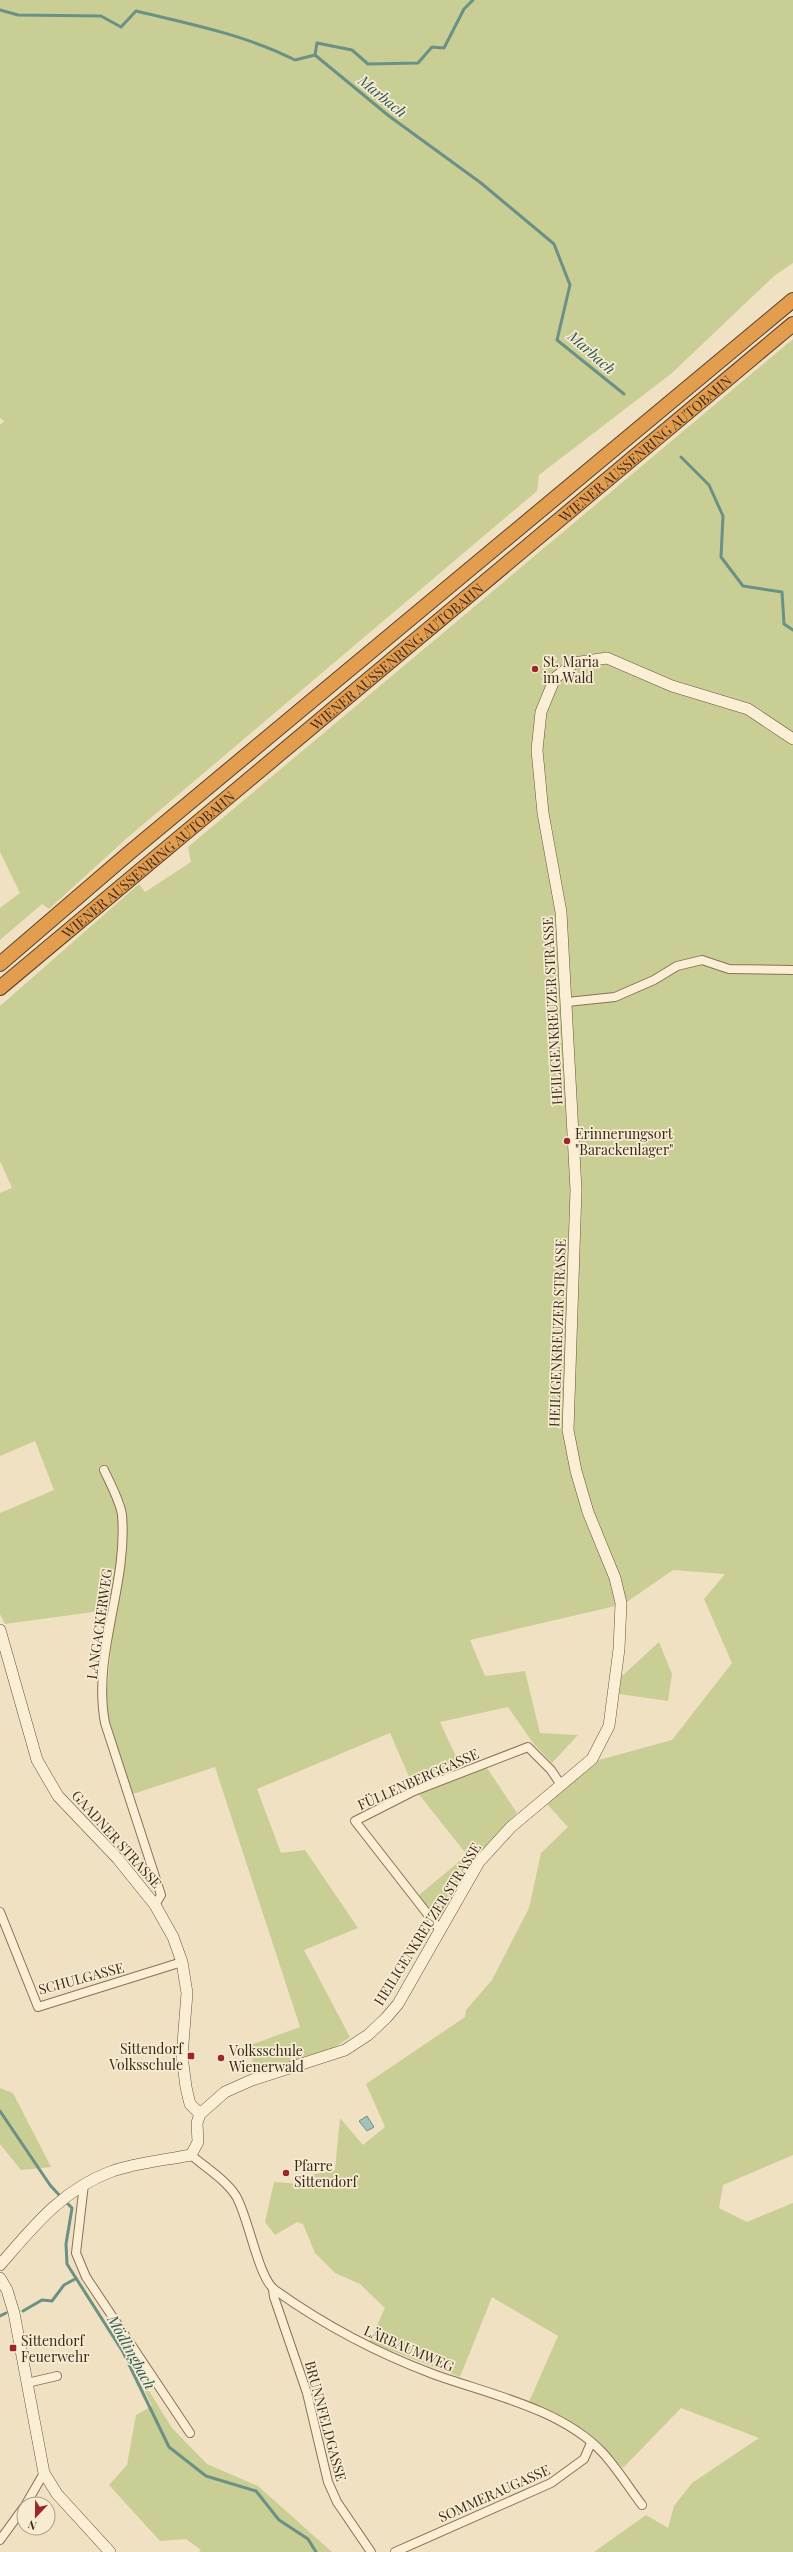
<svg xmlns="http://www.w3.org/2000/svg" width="793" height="2552" font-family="'Playfair Display',serif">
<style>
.green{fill:#c9ce95}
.water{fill:#a4c2b8;stroke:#6b9186}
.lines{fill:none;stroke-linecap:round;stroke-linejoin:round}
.stream{stroke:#6b9186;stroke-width:3}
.street-casing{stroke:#8a7158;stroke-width:10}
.secondary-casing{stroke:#6c523b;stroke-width:12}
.highway-casing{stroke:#583f2d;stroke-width:16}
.street{stroke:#faeed5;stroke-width:8}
.secondary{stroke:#faeed5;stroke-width:11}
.highway{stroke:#e39d4f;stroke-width:14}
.poi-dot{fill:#9c262a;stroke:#f7ebd1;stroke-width:1.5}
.labels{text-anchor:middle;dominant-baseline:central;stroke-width:3.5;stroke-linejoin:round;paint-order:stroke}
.street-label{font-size:14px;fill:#392a1d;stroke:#f7ebd1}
.poi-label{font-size:14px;fill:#392a1d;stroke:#f7ebd1;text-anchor:start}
.water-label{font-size:15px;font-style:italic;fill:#2c5a55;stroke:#f7ebd1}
</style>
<rect width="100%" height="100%" fill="#f0e1c2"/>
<!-- green -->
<g class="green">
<polygon points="0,0 793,0 793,263 774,276 672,373 539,475 537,491 127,838 49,909 42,904 0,940 0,908 20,893 0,852 0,425 4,421 0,418"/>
<polygon points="793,339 793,2155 723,2185 719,2208 747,2222 793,2203 793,2552 594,2552 646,2515 668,2528 674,2506 692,2483 759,2438 681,2408 623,2468 582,2430 529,2402 558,2336 492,2297 460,2377 369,2342 385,2308 360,2284 335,2273 315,2253 303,2224 297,2222 275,2235 265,2222 274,2182 300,2184 311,2175 335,2170 340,2118 363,2145 385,2127 366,2084 465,2017 466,2010 492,1980 529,1908 541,1853 568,1827 547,1804 599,1760 672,1740 732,1663 704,1599 725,1574 673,1570 624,1604 470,1640 485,1676 525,1671 540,1733 578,1735 552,1763 533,1743 508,1707 440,1722 464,1774 485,1765 517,1813 494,1838 442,1916 433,1915 419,1895 467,1855 414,1788 390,1733 257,1789 281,1853 305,1850 358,1928 304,1950 350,2037 332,2049 252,2072 253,2044 300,2027 215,1767 133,1794 110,1735 105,1711 115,1609 5,1624 0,1614 0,1513 54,1490 35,1441 0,1456 0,1193 12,1188 0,1161 0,1006 139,884 145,892 191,862 188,847"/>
<polygon points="659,1642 672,1674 668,1701 619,1694 621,1677"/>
<polygon points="0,2088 13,2093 51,2167 21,2170 0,2144"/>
<polygon points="131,2362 172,2428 207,2464 258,2486 332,2552 199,2552 201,2550 186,2539 160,2541 109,2485 127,2465 136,2415 152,2406"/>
</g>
<!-- water -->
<polygon class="water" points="367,2116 374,2127 367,2131 359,2121"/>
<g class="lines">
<!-- stream -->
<g class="stream">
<path d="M0,10L18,15L101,16L121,27L136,11C190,24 246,35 295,60L315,55L389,116L481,183L554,244L570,285L557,340L624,394"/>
<polyline points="315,55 317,43 352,50 368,64 418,63 432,47 444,48 464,9 473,0"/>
<polyline points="681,457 709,485 723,516 721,557 743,586 782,592 784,624 793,630"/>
<polyline points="0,2111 50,2185 61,2197"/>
<polyline points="65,2201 72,2208 66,2244 67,2264 123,2352 169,2447 206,2476 256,2491 279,2520 308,2539 316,2552"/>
<polyline points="23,2311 42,2300 52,2301 64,2285 75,2279"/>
<polyline points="0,2316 6,2313"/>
</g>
<defs>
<g id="street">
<polyline points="567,1002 615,997 654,980 677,966 702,960 729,969 793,970"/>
<path d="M104,1470C110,1483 120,1501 122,1515C128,1585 92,1654 105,1723L161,1895L155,1905"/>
<polyline points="0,1912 38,2007 182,1962"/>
<polyline points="440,1930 355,1821 414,1791 528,1747 551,1770 561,1785"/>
<path d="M191,2155C205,2167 226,2180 236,2196C249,2218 258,2278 275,2290C324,2325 377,2353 433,2374C488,2394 560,2408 602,2452C617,2468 629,2488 642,2505"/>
<polyline points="84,2184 76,2253 86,2277 190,2433"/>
<polyline points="273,2289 274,2297 307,2393 328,2482 337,2502 371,2552"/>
<polyline points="27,2383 57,2376"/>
<polyline points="26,2504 44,2473"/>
<polyline points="0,2540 24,2507"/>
<polyline points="395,2552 551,2483 584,2459 591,2443"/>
</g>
<g id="secondary">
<polyline points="0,1630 37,1760 58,1796 118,1859 155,1905 173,1937 182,1962 187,1993 182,2056 186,2087 190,2104 200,2114"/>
<path d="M0,2265C33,2227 62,2190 110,2172C134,2163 166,2160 191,2155L198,2142L197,2123L200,2114L225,2092L252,2080L345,2050L368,2035L386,2018L398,2004L479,1862L511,1827L592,1759L609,1726L619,1649L621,1603L615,1578L588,1512L576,1471L568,1430L576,1190L561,912L543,813L537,750L541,712L555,678L574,663L607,658L672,686L748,709L793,739"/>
<polyline points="0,2278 7,2290 14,2313 44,2473 57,2494 110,2552"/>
</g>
<g id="highway">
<polyline points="0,964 129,853 793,300"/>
<path id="s1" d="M0,988L793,324"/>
</g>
</defs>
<!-- street casing -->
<use href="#street" class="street-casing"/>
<!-- secondary casing -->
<use href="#secondary" class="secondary-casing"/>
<!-- highway casing -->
<use href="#highway" class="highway-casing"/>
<!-- street -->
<use href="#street" class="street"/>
<!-- secondary -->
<use href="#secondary" class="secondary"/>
<!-- highway -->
<use href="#highway" class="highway"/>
</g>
<!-- markers -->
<g class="poi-dot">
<circle cx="535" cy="669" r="4"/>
<circle cx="567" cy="1141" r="4"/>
<rect x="187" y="2052" width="8" height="8" rx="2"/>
<circle cx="221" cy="2058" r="4"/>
<circle cx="286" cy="2173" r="4"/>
<rect x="9" y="2344" width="8" height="8" rx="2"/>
</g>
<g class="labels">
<!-- street labels -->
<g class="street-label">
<text stroke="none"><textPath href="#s1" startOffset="841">WIENER AUSSENRING AUTOBAHN</textPath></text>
<text stroke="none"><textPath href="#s1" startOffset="517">WIENER AUSSENRING AUTOBAHN</textPath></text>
<text stroke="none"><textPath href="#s1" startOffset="193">WIENER AUSSENRING AUTOBAHN</textPath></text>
<text transform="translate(552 1011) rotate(-93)">HEILIGENKREUZER STRASSE</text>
<text transform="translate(557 1333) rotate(-88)">HEILIGENKREUZER STRASSE</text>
<text transform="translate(99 1624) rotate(-82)">LANGACKERWEG</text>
<text transform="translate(418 1779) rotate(-24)">FÜLLENBERGGASSE</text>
<text transform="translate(117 1839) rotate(48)">GAADNER STRASSE</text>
<text transform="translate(427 1924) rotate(-58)">HEILIGENKREUZER STRASSE</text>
<text transform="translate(81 1978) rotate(-15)">SCHULGASSE</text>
<text transform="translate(409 2348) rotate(23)">LÄRBAUMWEG</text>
<text transform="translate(326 2421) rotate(75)">BRUNNFELDGASSE</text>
<text transform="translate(494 2493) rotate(-24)">SOMMERAUGASSE</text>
</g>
<!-- poi labels -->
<g class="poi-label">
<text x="543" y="661">St. Maria<tspan x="543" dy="16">im Wald</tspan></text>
<text x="575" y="1133">Erinnerungsort<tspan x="575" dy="16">"Barackenlager"</tspan></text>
<text x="183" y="2048" text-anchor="end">Sittendorf<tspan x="183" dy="16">Volksschule</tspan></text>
<text x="229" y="2050">Volksschule<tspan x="229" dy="16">Wienerwald</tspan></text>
<text x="294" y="2165">Pfarre<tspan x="294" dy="16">Sittendorf</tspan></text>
<text x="21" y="2340">Sittendorf<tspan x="21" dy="16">Feuerwehr</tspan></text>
</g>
<!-- water labels -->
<g class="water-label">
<text transform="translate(383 96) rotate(39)">Marbach</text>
<text transform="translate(592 352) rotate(41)">Marbach</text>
<text transform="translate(132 2352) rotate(61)">Mödlingbach</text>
</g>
</g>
<!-- north arrow -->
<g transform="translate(36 2516) rotate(202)"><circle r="19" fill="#f7ebd1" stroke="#ab9e89"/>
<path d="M0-3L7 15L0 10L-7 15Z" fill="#9c262a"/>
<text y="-6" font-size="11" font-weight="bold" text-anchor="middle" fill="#392a1d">N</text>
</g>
</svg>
